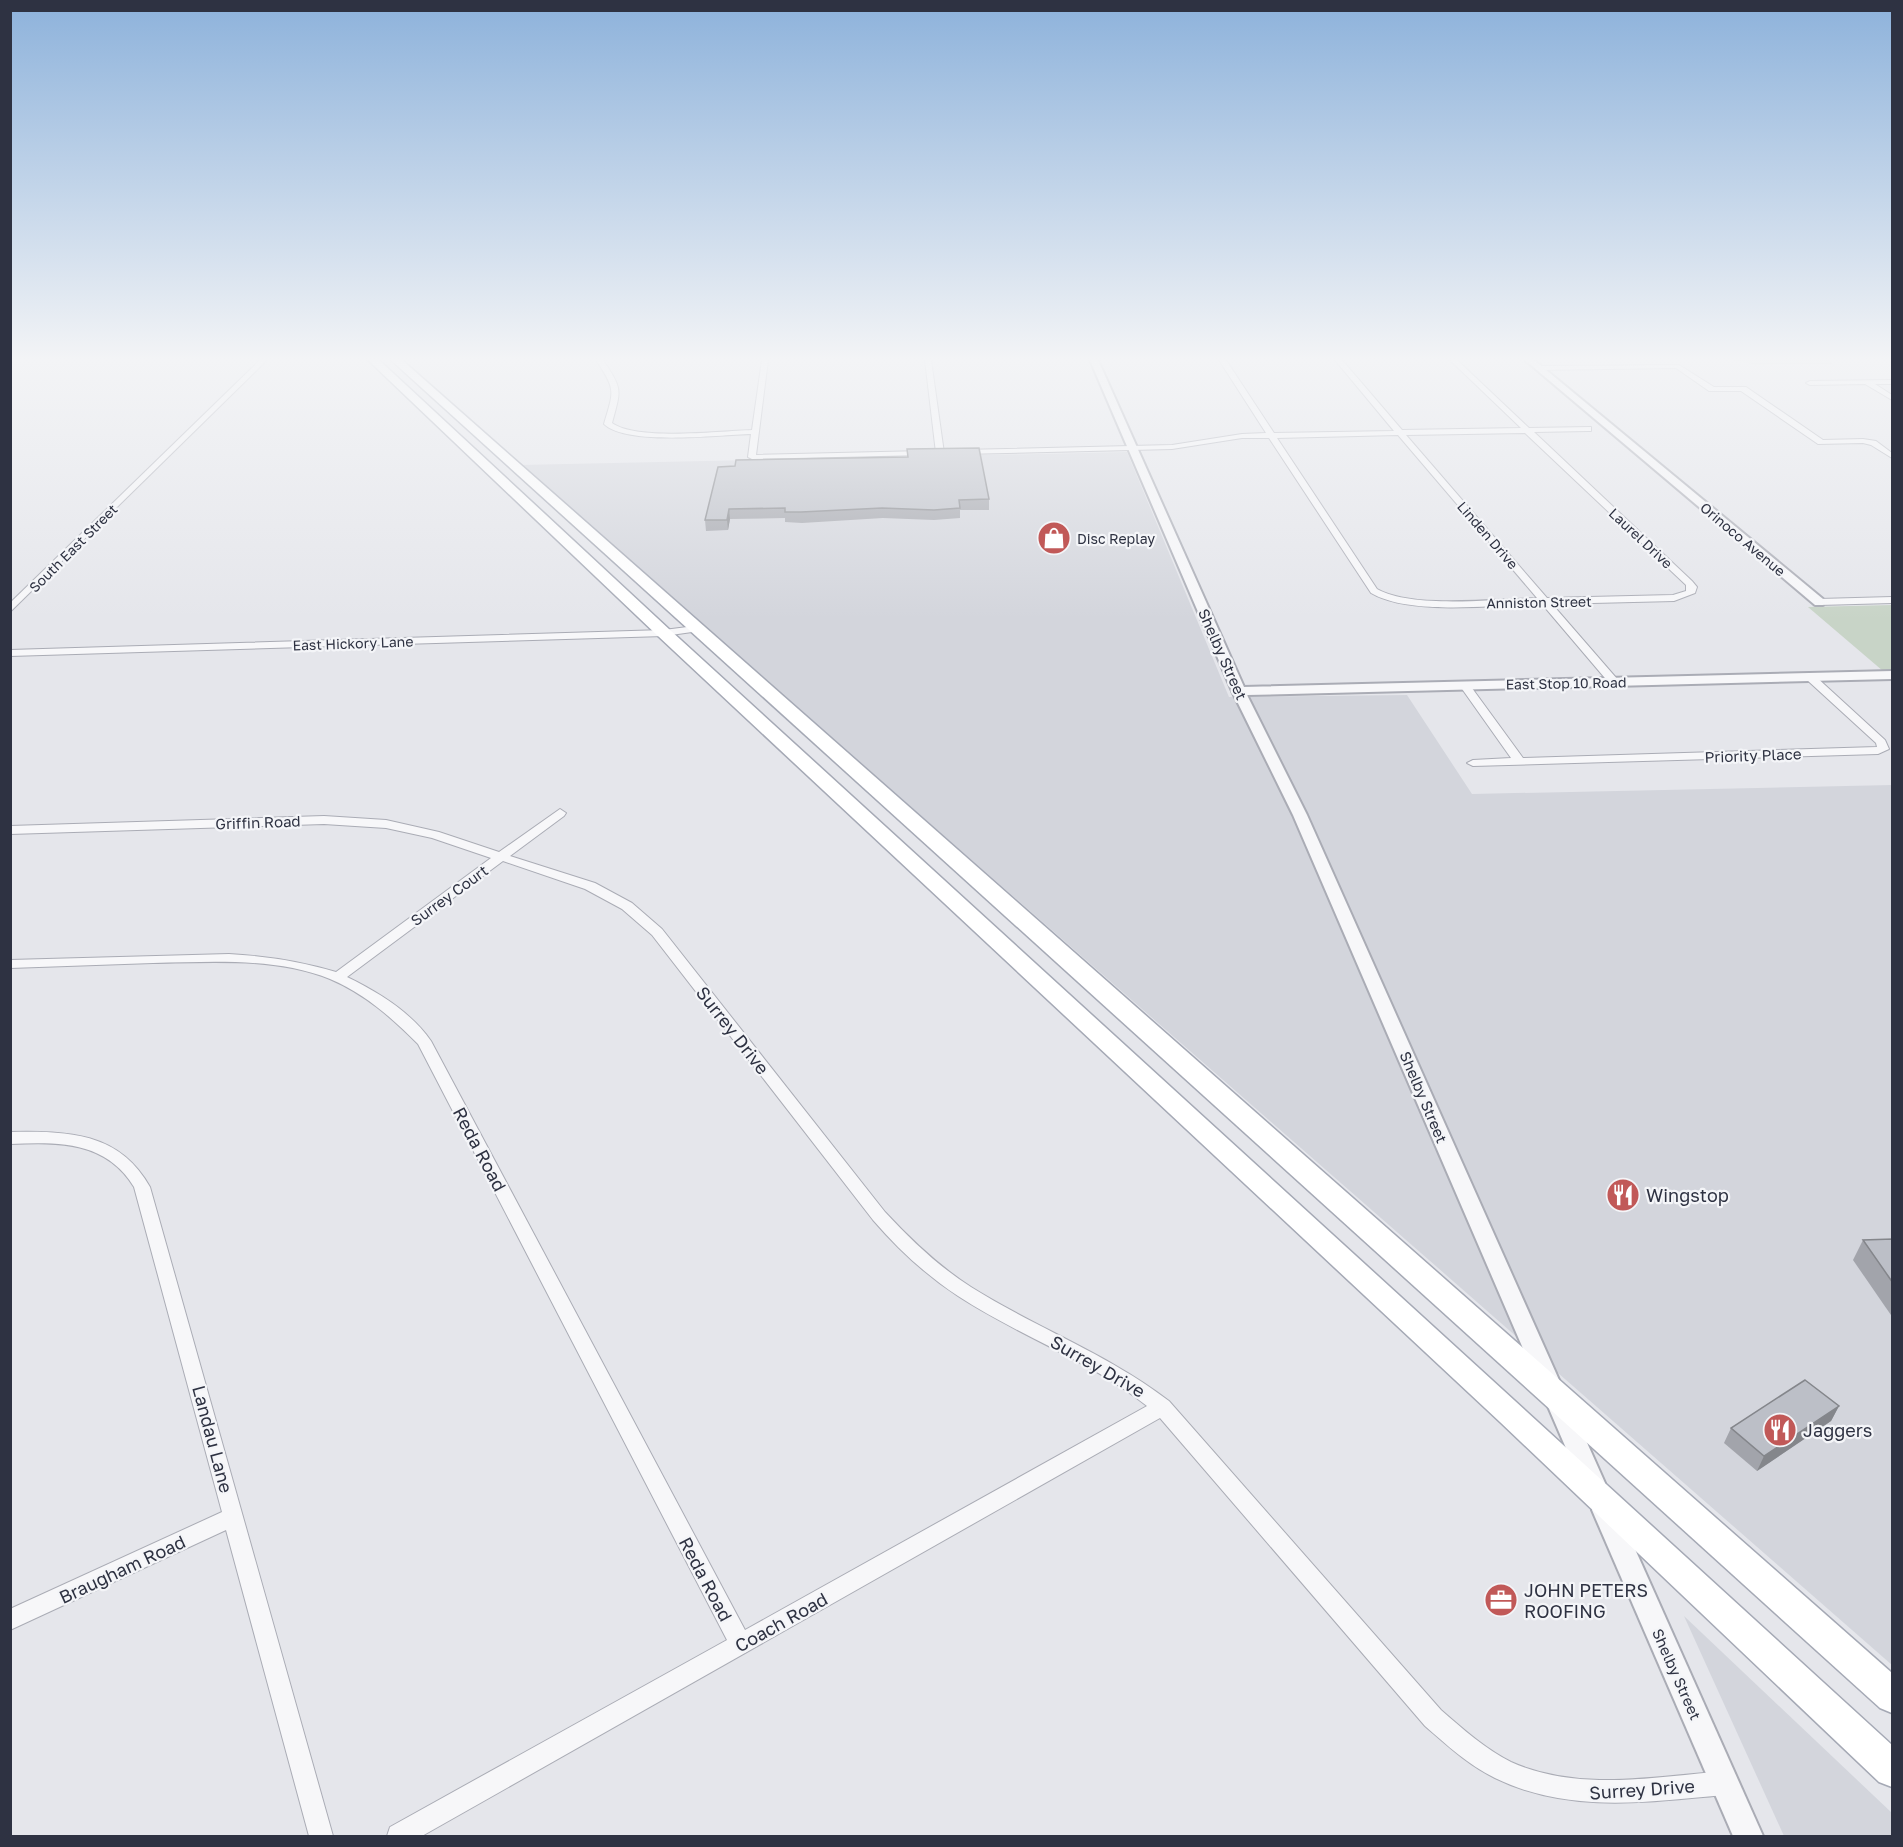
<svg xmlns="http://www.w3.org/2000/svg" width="1903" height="1847" font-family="'Golos Text',sans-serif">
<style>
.built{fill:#d3d5dc}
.green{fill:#c8d4c7}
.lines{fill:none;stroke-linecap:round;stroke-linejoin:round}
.minor-casing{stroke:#aaacb5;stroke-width:2}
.tertiary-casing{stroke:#aaacb5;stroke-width:4}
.primary-casing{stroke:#a5a9b5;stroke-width:3}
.minor{fill:#f7f7f9;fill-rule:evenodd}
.tertiary{fill:#f7f7f9;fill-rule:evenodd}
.primary{fill:#fff;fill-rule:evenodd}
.wall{fill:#a2a4ab}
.shaded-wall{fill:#84868b}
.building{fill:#bcbfc7;stroke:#84868b;stroke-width:1.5}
.labels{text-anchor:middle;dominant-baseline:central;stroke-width:4.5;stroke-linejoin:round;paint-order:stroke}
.far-street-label{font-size:14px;fill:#2e3242;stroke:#f4f5f8}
.far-poi-label{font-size:14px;fill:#2e3242;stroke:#f4f5f8;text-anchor:start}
.street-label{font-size:15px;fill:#2e3242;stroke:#f4f5f8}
.near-street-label{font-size:18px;fill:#2e3242;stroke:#f4f5f8}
.near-poi-label{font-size:18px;fill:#2e3242;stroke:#f4f5f8;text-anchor:start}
</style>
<rect width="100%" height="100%" fill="#e5e6eb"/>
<!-- built -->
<g class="built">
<polygon points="1127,452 1229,697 1407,695 1472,794 1892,785 1892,1665 520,465"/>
<polygon points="1684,1616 1892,1813 1892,1836 1784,1836"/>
</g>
<!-- green -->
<g class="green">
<polygon points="1733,360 1829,360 1833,364 1756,365"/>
<polygon points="1892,605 1892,671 1883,671 1808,607"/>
</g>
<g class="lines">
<defs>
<g id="minor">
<polygon points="260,360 267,360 10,612 10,603"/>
<path d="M596,360H603C623,390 621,389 612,423C637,441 720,431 752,430L762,360H768L756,455L924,451L928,453L924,455L752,459L748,457L751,434C718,435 627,446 604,424C614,390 616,390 596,360Z"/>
<polygon points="925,360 931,360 944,453 940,455 936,453"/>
<path d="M1219,360H1226L1274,433L1394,431L1335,360H1342L1402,430L1521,428L1450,360H1457L1529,428L1591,427V431H1588L1534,432L1692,581L1697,587L1695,593L1674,601L1552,604L1618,680V684H1610L1542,604C1495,605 1410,616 1371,593L1269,438H1242L1172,449L961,454L957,452L961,450L1172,445L1242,434L1266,433ZM1525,433L1686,585V591L1673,595L1547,598L1406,435ZM1398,435L1537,598C1494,599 1413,609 1377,589L1277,438Z"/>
<polygon points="1679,365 1714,387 1746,387 1823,440 1863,439 1876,441 1892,453 1892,458 1871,445 1863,443 1818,444 1741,391 1709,391 1676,368 1538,370 1535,368 1538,366"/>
<polygon points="1892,380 1892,384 1875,384 1892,395 1892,400 1865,384 1810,385 1806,383 1810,381"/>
<polygon points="1892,597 1892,603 1819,605 1814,602 1819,599"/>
<polygon points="695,626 699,627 699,631 664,636 10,656 10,650 664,630"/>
<polygon points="1810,674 1814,675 1885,740 1889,749 1878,754 1473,766 1467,763 1473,760 1511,758 1460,686 1465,683 1469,684 1523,758 1877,747 1876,743 1806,679 1805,677"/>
<path d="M560,809L566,813L564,816L510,856L595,883L632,903L662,929L885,1212C911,1240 938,1266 971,1287C1036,1328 1108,1354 1169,1401L1441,1710C1463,1729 1485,1749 1511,1762C1578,1792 1655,1777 1725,1771L1733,1775L1737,1783L1733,1791L1725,1795C1647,1802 1568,1814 1495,1778C1468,1765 1447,1745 1425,1726L1160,1418L422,1836H387L390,1827L727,1640L418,1044C391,1017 365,994 330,979C275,957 211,962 153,963C105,965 58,966 10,968V960L229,954C266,956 300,961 336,972L491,858L432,838L386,828L324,824L10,834V826L324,816L386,820L439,832L499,852ZM503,861L585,889L622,909L652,935L873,1220C898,1249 926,1275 958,1296C1019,1336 1089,1360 1147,1406L745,1630L431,1041C411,1012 378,992 347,977Z"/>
<path d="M10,1132C68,1131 119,1132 150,1187L333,1836H309L226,1530L10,1630V1609L222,1512L134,1187C106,1141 59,1142 10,1144Z"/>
</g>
<g id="tertiary">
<polygon points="1090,360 1098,360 1244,687 1892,671 1892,679 1247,695 1307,815 1605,1483 1602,1491 1593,1494 1584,1491 1581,1483 1293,815 1232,691"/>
<polygon points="1525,360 1534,360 1823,599 1823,605 1815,605"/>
<polygon points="1605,1499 1614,1502 1763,1836 1733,1836 1592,1510 1596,1502"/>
</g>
<g id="primary">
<polygon points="368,360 379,360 670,630 1892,1745 1892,1787 1879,1782 1500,1422 658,636"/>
<polygon points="391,360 402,360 1892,1673 1892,1713 1880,1708"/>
</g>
</defs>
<!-- minor casing -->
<use href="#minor" class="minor-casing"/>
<!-- tertiary casing -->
<use href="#tertiary" class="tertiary-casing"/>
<!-- primary casing -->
<use href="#primary" class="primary-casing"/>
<!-- minor -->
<use href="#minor" class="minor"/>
<!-- tertiary -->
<use href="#tertiary" class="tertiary"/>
<!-- primary -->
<use href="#primary" class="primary"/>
</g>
<!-- wall -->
<g class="wall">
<polygon points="907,449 989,499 989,510 960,510 960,518 934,520 883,518 802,523 785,522 785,518 730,519 728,530 706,531 705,520 735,466 907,457"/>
<polygon points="1893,1239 1893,1318 1853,1260 1863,1240"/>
<polygon points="1839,1406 1831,1421 1757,1471 1724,1443 1731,1428"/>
</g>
<!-- shaded-wall -->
<g class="shaded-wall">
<polygon points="729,509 730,519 728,530 727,520"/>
<polygon points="1839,1406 1831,1421 1757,1471 1764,1456"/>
</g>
<!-- building -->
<g class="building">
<polygon points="979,448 989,499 959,500 960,508 934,510 882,508 801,512 785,512 785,508 729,509 727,520 705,520 718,467 735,466 736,460 908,457 907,449"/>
<polygon points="1893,1239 1893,1283 1863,1240"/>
<polygon points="1805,1380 1839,1406 1764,1456 1731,1428"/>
</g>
<!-- sky -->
<linearGradient id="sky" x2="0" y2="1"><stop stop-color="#8db2db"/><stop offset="0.58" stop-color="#f3f4f6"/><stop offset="1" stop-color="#f3f4f6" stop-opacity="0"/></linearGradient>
<rect width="1903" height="619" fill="url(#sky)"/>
<!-- icons -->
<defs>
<symbol id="shop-disc" viewBox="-11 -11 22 22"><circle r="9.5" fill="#c15958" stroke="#f4f5f8"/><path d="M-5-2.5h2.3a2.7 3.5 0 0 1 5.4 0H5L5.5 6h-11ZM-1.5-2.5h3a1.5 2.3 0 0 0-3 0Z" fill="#fff"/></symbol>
<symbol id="restaurant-disc" viewBox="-11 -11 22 22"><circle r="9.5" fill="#c15958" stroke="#f4f5f8"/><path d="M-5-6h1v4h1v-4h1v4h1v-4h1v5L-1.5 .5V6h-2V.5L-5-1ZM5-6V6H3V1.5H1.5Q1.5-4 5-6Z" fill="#fff"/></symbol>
<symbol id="office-disc" viewBox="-11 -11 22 22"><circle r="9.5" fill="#c15958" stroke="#f4f5f8"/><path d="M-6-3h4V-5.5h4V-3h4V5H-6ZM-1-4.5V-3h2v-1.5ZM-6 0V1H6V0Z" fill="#fff"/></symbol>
</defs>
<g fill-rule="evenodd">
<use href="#shop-disc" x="1035" y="519" width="38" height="38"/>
<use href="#restaurant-disc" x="1604" y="1176" width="38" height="38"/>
<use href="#restaurant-disc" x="1761" y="1411" width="38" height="38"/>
<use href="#office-disc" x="1482" y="1581" width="38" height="38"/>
</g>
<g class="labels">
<!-- far-street labels -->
<g class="far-street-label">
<text transform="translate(1488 535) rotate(49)">Linden Drive</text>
<text transform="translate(1641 538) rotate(43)">Laurel Drive</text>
<text transform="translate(1743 539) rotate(40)">Orinoco Avenue</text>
<text transform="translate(73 548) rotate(-45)">South East Street</text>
<text transform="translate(1539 602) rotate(-1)">Anniston Street</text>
<text transform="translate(353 643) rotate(-2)">East Hickory Lane</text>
<text transform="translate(1566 683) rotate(-1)">East Stop 10 Road</text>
</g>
<!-- far-poi labels -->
<g class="far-poi-label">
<text x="1077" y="538">Disc Replay</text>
</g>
<!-- street labels -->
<g class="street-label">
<text transform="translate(1223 654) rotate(66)">Shelby Street</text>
<text transform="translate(1753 755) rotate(-2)">Priority Place</text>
<text transform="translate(258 822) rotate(-2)">Griffin Road</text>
<text transform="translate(449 895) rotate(-36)">Surrey Court</text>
<text transform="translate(1424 1097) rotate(67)">Shelby Street</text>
<text transform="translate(1677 1674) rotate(66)">Shelby Street</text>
</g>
<!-- near-street labels -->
<g class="near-street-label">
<text transform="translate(733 1030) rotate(52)">Surrey Drive</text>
<text transform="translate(480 1149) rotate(62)">Reda Road</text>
<text transform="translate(1098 1366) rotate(30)">Surrey Drive</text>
<text transform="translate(213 1439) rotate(75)">Landau Lane</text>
<text transform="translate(122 1569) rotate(-25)">Braugham Road</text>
<text transform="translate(706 1579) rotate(62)">Reda Road</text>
<text transform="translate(781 1622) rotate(-29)">Coach Road</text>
<text transform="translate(1642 1789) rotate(-4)">Surrey Drive</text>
</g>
<!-- near-poi labels -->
<g class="near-poi-label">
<text x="1646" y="1195">Wingstop</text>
<text x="1803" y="1430">Jaggers</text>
<text x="1524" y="1590">JOHN PETERS<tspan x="1524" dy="21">ROOFING</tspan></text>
</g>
</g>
<!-- border -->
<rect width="1903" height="1847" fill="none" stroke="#2e3242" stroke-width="24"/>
</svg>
